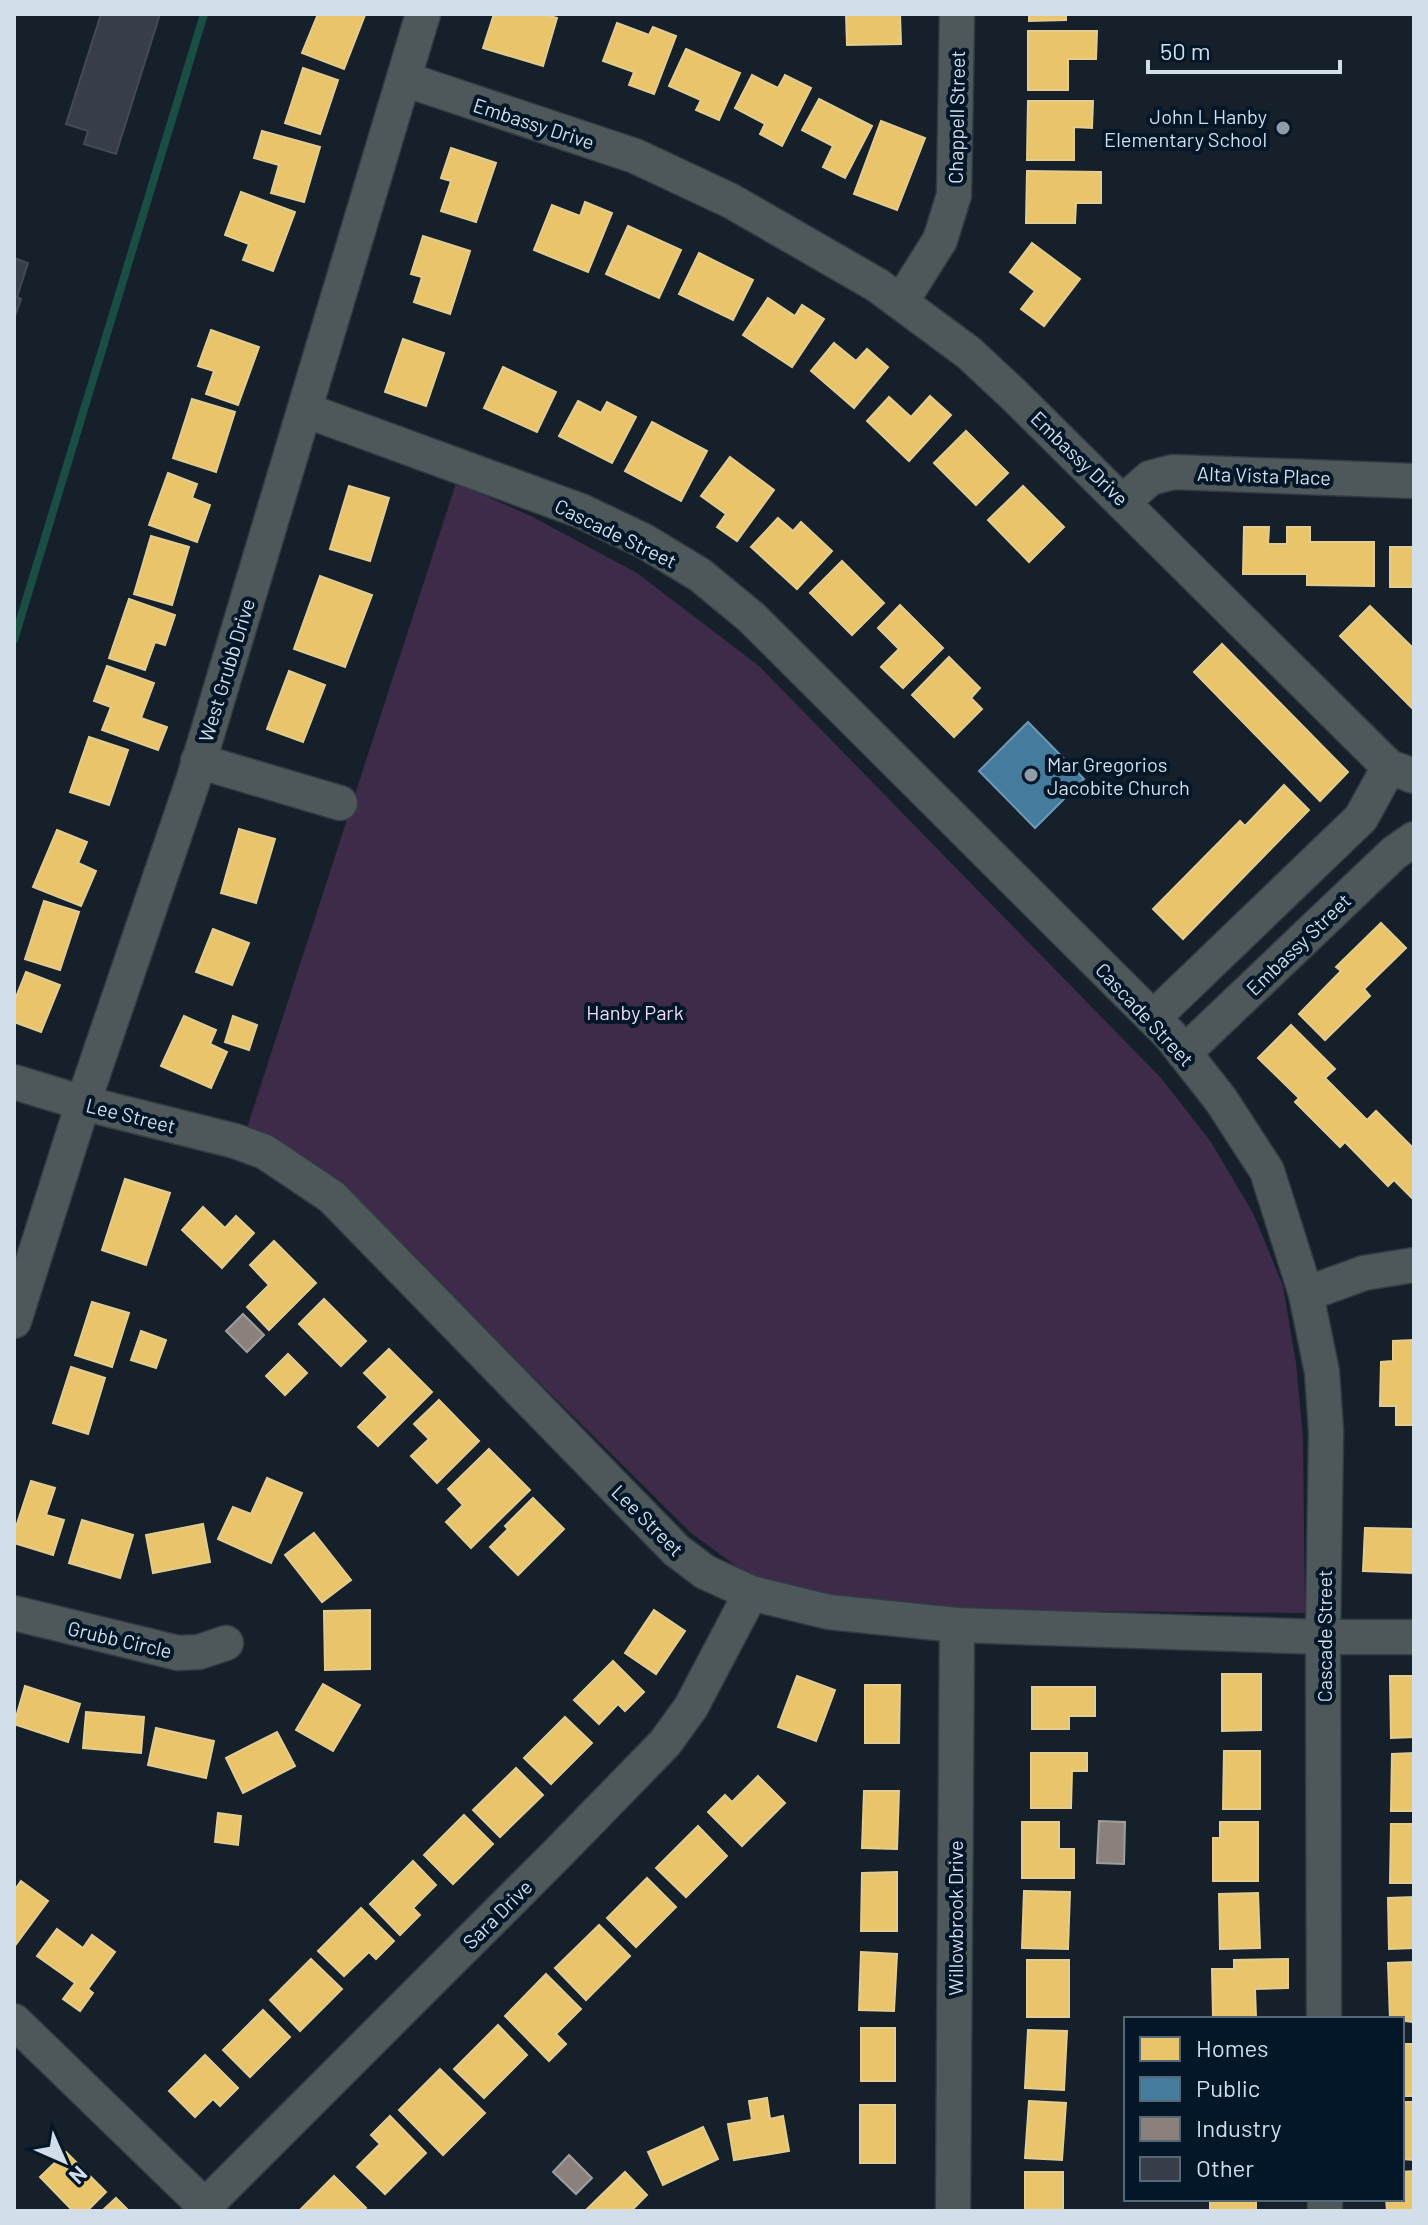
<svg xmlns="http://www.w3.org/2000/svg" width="1428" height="2225" font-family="Barlow,sans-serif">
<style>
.green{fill:#3e2a49}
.homes{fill:#e9c46a;stroke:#e2cc90;stroke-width:2}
.public{fill:#457b9d;stroke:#6f99b4;stroke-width:2}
.industry{fill:#8a817c;stroke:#a09d9d;stroke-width:2}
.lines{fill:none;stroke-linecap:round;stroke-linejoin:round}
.stream{stroke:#1a4d43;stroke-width:8}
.building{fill:#383d4a;stroke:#444a53;stroke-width:2}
.minor-casing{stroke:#313b43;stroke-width:37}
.minor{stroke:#4e585b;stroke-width:34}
.poi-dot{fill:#909ca7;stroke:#041728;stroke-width:3}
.labels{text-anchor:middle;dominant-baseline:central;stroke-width:8;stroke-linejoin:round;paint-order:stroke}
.poi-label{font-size:20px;fill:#d2deea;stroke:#041728;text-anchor:end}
.street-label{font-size:20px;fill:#d2deea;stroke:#041728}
.park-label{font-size:20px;fill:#efdcf8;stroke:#041728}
</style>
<rect width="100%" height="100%" fill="#15202a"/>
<!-- green -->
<polygon class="green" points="456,483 531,516 637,573 759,666 1161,1078 1211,1142 1253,1213 1283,1286 1296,1363 1303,1437 1305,1613 952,1610 801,1594 747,1574 691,1533 341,1186 244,1137"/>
<!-- homes -->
<g class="homes">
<polygon points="318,14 365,15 344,69 302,53"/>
<polygon points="494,14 542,14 557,18 543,66 483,48"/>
<polygon points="846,14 900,14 901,44 847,45"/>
<polygon points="1029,14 1066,14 1066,20 1029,21"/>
<polygon points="617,23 649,35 653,27 676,36 654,94 629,85 634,72 603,61"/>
<polygon points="1028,31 1097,31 1096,59 1068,59 1068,90 1028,90"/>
<polygon points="686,49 740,73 719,120 696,110 701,100 669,86"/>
<polygon points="303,68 338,80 320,134 285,123"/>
<polygon points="752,75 778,88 785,75 811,88 782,146 760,134 765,124 735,108"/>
<polygon points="819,99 872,126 845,178 823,167 833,146 802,130"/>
<polygon points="1028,101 1093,101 1092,128 1074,127 1074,160 1027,160"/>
<polygon points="881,121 925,138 897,210 854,194"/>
<polygon points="262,131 320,147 304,202 271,193 279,165 254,158"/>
<polygon points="451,148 496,163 476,222 441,211 451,181 441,178"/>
<polygon points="1027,171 1101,172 1101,203 1076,203 1075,223 1026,223"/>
<polygon points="241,192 295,212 273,271 243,260 249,244 225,235"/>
<polygon points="585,202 612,213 588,272 534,250 552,205 580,216"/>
<polygon points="628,226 681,250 659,298 606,274"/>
<polygon points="423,236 470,251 450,314 414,302 422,277 411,274"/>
<polygon points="1032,243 1080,279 1044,326 1021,309 1035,291 1010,272"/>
<polygon points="699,253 753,280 733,320 679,294"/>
<polygon points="768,298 795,316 802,305 824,319 792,367 743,335"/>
<polygon points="211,330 259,347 238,405 206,394 214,371 198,366"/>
<polygon points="403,339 444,353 426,406 385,392"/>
<polygon points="834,343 856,361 867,349 888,367 854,408 811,371"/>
<polygon points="503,367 556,392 537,432 484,408"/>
<polygon points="930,396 951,415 909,461 867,421 889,397 911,417"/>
<polygon points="192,399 235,412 216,472 173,458"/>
<polygon points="578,401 601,413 607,402 636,417 612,463 559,436"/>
<polygon points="652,422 707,451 681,501 625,471"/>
<polygon points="966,431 1008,473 976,505 934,463"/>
<polygon points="730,457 774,490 737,541 717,527 726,514 701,496"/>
<polygon points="168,473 197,484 192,498 210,505 197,542 149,525"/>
<polygon points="349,486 389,498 370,561 330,549"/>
<polygon points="1023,486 1064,527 1029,562 988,520"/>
<polygon points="778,518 793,531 801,522 832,551 797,589 751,547"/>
<polygon points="1244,527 1269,527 1268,544 1287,544 1287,527 1310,527 1310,542 1374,542 1374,586 1307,585 1307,574 1243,574"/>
<polygon points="151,536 189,547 172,605 134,594"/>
<rect x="1390" y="547" width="24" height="40"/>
<polygon points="842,561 884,603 852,635 810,593"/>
<polygon points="320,576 372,595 345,667 294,649"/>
<polygon points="129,599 175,615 165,645 155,642 145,670 109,658"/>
<polygon points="900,605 943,648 903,688 881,667 899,649 878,628"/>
<polygon points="1370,606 1414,649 1414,710 1340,636"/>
<polygon points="1222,644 1348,772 1320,801 1194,672"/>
<polygon points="949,657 980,688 971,698 982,709 954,737 912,695"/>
<polygon points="107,666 154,683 141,718 167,727 158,750 102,730 111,707 94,701"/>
<polygon points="289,671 325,685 303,742 267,729"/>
<polygon points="89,737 128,750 109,805 70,792"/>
<polygon points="1284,785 1309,810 1183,939 1153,909 1240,821 1245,826"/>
<polygon points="239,829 275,839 256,903 221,893"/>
<polygon points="57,830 87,842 78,863 96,871 81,906 33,887"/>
<polygon points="44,901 79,912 60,970 25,959"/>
<polygon points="1381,923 1406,948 1364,989 1370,996 1325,1040 1299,1014 1341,971 1336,967"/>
<polygon points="213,929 249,943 232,985 196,972"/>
<polygon points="26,972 60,985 41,1032 14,1022 14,1002"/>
<polygon points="184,1016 216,1030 210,1044 227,1052 211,1088 161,1066"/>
<polygon points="233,1016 257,1025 249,1050 225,1042"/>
<polygon points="1291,1025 1335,1069 1325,1078 1367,1120 1376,1111 1414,1149 1414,1200 1394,1180 1388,1186 1345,1142 1340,1147 1295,1102 1299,1098 1258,1058"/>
<polygon points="125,1179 170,1193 146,1265 102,1250"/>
<polygon points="203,1207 225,1228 236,1216 254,1233 222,1268 182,1230"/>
<polygon points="274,1241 316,1283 269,1330 247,1307 269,1285 250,1265"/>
<polygon points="324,1299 366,1341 341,1366 299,1324"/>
<polygon points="92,1302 129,1313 112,1367 75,1355"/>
<polygon points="141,1331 166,1340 156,1368 131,1360"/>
<polygon points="1414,1340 1414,1425 1396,1425 1396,1406 1380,1406 1381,1362 1393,1361 1393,1341"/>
<polygon points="389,1349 432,1392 378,1446 358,1427 388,1397 364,1373"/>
<polygon points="288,1354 307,1373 285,1395 266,1376"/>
<polygon points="71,1367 105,1378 88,1434 53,1423"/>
<polygon points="439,1400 479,1441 437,1483 411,1456 429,1439 414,1424"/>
<polygon points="489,1449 530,1490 471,1548 446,1522 463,1505 448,1489"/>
<polygon points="267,1478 302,1493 271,1563 218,1539 233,1507 251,1514"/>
<polygon points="31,1481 55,1488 46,1515 64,1520 53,1555 14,1543 14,1533"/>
<polygon points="533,1498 564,1529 518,1575 490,1547 508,1529 505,1526"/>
<polygon points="82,1520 133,1535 120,1578 69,1563"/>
<polygon points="203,1524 210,1562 153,1573 146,1535"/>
<polygon points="1365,1528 1414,1529 1414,1573 1363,1571"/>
<polygon points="314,1533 351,1580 322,1602 285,1555"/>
<polygon points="370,1610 370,1669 325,1670 324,1611"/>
<polygon points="654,1610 685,1631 656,1674 625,1653"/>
<polygon points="613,1661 644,1692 625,1711 618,1704 599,1724 574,1700"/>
<polygon points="1222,1674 1261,1674 1261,1730 1222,1731"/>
<polygon points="797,1676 835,1690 816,1741 778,1727"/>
<polygon points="1390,1676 1414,1676 1414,1737 1391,1738"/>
<polygon points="323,1684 360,1705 333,1751 296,1730"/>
<polygon points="865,1685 900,1685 899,1743 865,1743"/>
<polygon points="25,1686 80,1704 68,1742 14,1724"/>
<polygon points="1032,1687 1095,1687 1095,1716 1069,1716 1069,1729 1032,1729"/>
<polygon points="86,1712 144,1717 141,1753 83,1748"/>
<polygon points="565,1717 592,1743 551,1784 524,1758"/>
<polygon points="156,1728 214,1741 206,1778 148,1765"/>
<polygon points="277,1732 295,1766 243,1793 226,1758"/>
<polygon points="1224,1751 1260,1751 1260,1809 1223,1809"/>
<polygon points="1031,1753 1087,1753 1087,1771 1072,1771 1071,1808 1031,1808"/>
<polygon points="1414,1753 1414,1811 1391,1811 1392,1754"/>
<polygon points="516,1768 543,1795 500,1837 473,1810"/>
<polygon points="758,1776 785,1803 742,1846 708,1812 725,1795 732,1802"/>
<polygon points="864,1791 899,1791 897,1849 862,1848"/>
<polygon points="218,1813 241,1816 238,1845 215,1842"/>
<polygon points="464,1815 493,1844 453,1884 424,1855"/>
<polygon points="1022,1822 1059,1822 1059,1849 1074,1849 1074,1878 1022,1878"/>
<polygon points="1220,1822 1258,1822 1258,1881 1213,1881 1213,1838 1220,1838"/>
<polygon points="1391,1824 1414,1824 1414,1883 1390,1883"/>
<polygon points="698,1826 727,1856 686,1897 656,1868"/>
<polygon points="413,1861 436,1885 413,1908 420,1915 400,1935 370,1904"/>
<polygon points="897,1872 897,1931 861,1931 862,1873"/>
<polygon points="647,1878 676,1907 636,1947 607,1918"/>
<polygon points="21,1881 48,1901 14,1947 14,1891"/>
<polygon points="1024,1891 1070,1892 1068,1949 1022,1948"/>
<polygon points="1258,1893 1260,1948 1220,1949 1219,1894"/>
<polygon points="1414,1897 1414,1948 1389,1949 1388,1898"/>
<polygon points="361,1908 394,1941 376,1959 369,1952 344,1976 318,1951"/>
<polygon points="599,1925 630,1956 586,2000 555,1968"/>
<polygon points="57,1929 83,1948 92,1935 115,1952 88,1989 93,1993 80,2011 63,1999 75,1983 37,1956"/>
<polygon points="861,1952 897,1954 894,2011 859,2010"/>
<polygon points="311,1959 342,1989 300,2031 270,2000"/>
<polygon points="1288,1959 1288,1988 1255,1989 1256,2017 1213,2018 1212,1969 1234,1969 1234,1960"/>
<rect x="1027" y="1960" width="42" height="57"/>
<polygon points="1414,1962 1414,2022 1390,2019 1388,1963"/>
<polygon points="546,1974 581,2009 556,2034 566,2044 549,2061 505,2016"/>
<polygon points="263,2010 290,2037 250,2077 223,2050"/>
<polygon points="498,2025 527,2055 484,2098 454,2069"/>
<rect x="861" y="2028" width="34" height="53"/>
<polygon points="1028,2030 1067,2031 1064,2090 1025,2088"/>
<rect x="1402" y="2044" width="12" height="52"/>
<polygon points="205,2055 238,2088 220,2106 213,2099 195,2117 169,2091"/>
<polygon points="440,2069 485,2113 443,2155 399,2110"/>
<polygon points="767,2098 770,2119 783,2116 789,2151 734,2160 728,2124 752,2120 749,2101"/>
<polygon points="1029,2101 1066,2103 1062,2160 1025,2158"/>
<polygon points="1402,2102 1414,2102 1414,2160 1402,2159"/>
<rect x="860" y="2105" width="35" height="58"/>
<polygon points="390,2116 426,2153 385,2194 357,2167 380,2144 371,2135"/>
<polygon points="703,2127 718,2159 663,2185 648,2152"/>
<polygon points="66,2152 106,2192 87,2211 73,2211 40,2177"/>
<polygon points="1414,2171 1414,2211 1387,2211 1386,2199 1402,2199 1402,2172"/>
<polygon points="625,2172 647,2195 631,2211 585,2211"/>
<rect x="1025" y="2172" width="38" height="39"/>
<polygon points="334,2176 366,2208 362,2211 299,2211"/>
<polygon points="116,2198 129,2211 102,2211"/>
<rect x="1210" y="2199" width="46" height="12"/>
</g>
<!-- public -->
<polygon class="public" points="1028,722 1084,779 1035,828 979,771"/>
<!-- industry -->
<g class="industry">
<polygon points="243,1314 264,1335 247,1352 226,1331"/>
<polygon points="1099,1821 1125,1822 1124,1864 1097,1863"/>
<polygon points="569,2155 592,2178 576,2194 553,2172"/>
</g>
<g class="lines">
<!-- stream -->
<polyline class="stream" points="14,640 204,14"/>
</g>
<!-- building -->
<g class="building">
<polygon points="101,14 160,14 116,154 84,144 88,131 66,124"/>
<polygon points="14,258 28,263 17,297 21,299 14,319"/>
</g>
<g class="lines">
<defs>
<g id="minor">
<polyline points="404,79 635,156 731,201 877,285 969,353 1014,395 1389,767 1414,776"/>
<polyline points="901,302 940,240 954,195 957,14"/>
<polyline points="305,410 581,511 644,541 700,575 751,617 1170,1035 1221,1100 1267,1171 1306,1294 1322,1372 1326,1431 1323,1637 1324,2019"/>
<polyline points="1124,501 1150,478 1173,472 1414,481"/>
<polyline points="198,761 340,803"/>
<polyline points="1153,1018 1361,818 1389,767"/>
<polyline points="1184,1053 1394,853 1414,839"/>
<polyline points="14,1082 83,1103 235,1141 265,1152 332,1197 676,1550 705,1572 751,1593 829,1612 957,1625 1323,1637 1414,1637"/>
<polyline points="1306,1294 1364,1273 1414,1265"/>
<polyline points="14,1321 83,1103 194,778 423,14"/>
<polyline points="14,1613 178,1653 199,1652 226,1643"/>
<polyline points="14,2021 210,2211"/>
<polyline points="1325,2199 1325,2211"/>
<polyline points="205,2206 558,1853 665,1743 691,1707 751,1593"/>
<polyline points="953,2211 957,1625"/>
</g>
</defs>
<!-- minor casing -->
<use href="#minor" class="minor-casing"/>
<!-- minor -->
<use href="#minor" class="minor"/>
</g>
<!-- markers -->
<g class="poi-dot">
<circle cx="1283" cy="128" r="8"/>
<circle cx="1031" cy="775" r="8"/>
</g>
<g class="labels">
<!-- poi labels -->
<g class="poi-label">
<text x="1267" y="116">John L Hanby<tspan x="1267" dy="23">Elementary School</tspan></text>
<text x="1047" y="764" text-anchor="start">Mar Gregorios<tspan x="1047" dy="23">Jacobite Church</tspan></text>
</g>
<!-- street labels -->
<g class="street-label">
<text transform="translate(956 117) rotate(-89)">Chappell Street</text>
<text transform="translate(534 123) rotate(18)">Embassy Drive</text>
<text transform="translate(1080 458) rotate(44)">Embassy Drive</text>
<text transform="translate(1264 475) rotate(2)">Alta Vista Place</text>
<text transform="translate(616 533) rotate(26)">Cascade Street</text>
<text transform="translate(226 670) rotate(-73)">West Grubb Drive</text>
<text transform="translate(1298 944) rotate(-44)">Embassy Street</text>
<text transform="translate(1145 1014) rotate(47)">Cascade Street</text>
<text transform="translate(131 1115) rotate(14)">Lee Street</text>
<text transform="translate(648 1520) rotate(45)">Lee Street</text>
<text transform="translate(1324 1636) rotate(-90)">Cascade Street</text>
<text transform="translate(120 1639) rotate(13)">Grubb Circle</text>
<text transform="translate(497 1914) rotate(-45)">Sara Drive</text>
<text transform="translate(955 1918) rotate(-90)">Willowbrook Drive</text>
</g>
<!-- park labels -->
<g class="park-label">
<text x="635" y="1012">Hanby Park</text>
</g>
</g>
<!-- border -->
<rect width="1428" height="2225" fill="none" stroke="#d2deea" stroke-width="32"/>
<!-- legend -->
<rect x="1124" y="2017" width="280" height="184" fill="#041728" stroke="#566776" stroke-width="2"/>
<rect x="1140" y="2037" width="40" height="24" fill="#e9c46a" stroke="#566776" stroke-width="2"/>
<text x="1196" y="2057" font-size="24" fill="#d2deea">Homes</text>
<rect x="1140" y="2077" width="40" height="24" fill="#457b9d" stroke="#566776" stroke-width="2"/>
<text x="1196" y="2097" font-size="24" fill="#d2deea">Public</text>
<rect x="1140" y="2117" width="40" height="24" fill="#8a817c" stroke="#566776" stroke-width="2"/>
<text x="1196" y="2137" font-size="24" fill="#d2deea">Industry</text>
<rect x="1140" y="2157" width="40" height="24" fill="#383d4a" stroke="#566776" stroke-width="2"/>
<text x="1196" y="2177" font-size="24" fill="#d2deea">Other</text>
<!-- north arrow -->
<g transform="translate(64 2161) rotate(135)" stroke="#041728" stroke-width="6" paint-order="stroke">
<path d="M0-6L14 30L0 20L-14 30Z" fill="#d2deea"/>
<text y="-12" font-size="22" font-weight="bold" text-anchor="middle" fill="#d2deea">N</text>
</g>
<!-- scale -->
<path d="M1148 60v12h192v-12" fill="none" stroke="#d2deea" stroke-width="4"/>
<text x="1160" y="60" font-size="24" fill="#d2deea" stroke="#041728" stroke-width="6" paint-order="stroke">50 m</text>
</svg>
